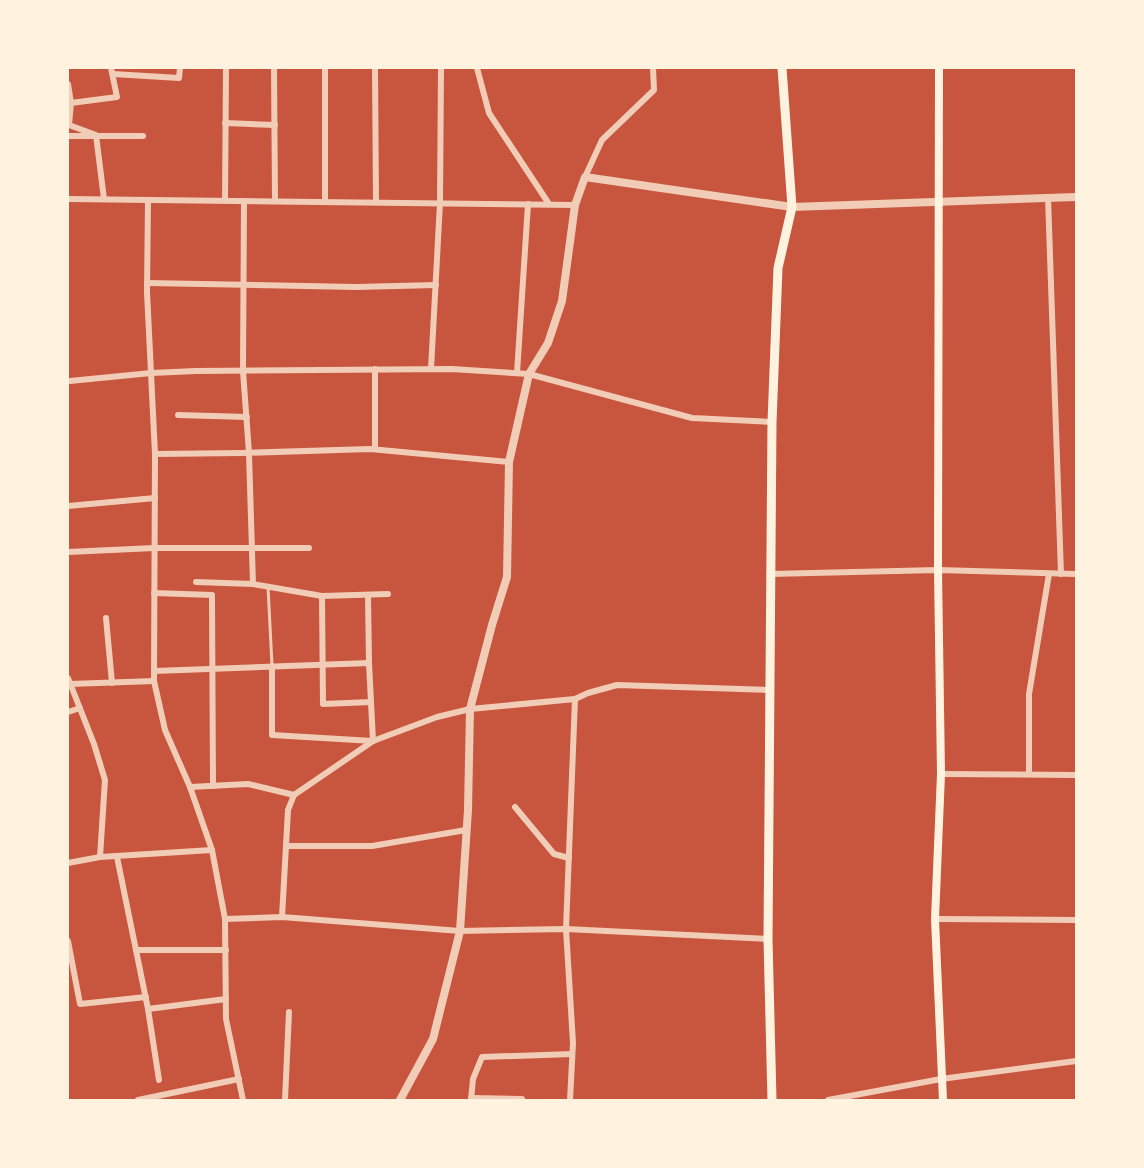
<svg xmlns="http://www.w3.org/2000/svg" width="1144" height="1168" font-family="'Asap Condensed',sans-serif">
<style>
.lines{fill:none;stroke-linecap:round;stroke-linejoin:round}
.service{stroke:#f1ccb7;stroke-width:3}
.minor{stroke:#f1ccb7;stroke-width:6}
.tertiary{stroke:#f1ccb7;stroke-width:8}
.secondary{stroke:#fff3e0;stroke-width:8}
.primary{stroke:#fff3e0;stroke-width:9}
</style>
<rect width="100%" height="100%" fill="#c8553d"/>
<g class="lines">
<!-- service -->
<polyline class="service" points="268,587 272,665"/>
<!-- minor -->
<g class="minor">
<polyline points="274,68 275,201"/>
<polyline points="325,68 325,202"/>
<polyline points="375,68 376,202"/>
<polyline points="477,68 489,113 549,204"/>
<polyline points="113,74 179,78 180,68"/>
<polyline points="68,84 71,103"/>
<polyline points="225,123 275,125"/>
<polyline points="68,136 143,136"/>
<polyline points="585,177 602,140 654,90 653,68"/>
<polyline points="1048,197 1061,574"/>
<polyline points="68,199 575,205"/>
<polyline points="104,199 96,135 69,125 71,103 117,97 111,68"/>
<polyline points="148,200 147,292 155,454 154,681 165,730 190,787 212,850 225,919"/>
<polyline points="225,201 226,68"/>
<polyline points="244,201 243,371 249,453 253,584"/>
<polyline points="147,283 356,287 436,285"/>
<polyline points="375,369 375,449"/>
<polyline points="431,369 440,203 441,68"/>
<polyline points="517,373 528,204"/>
<polyline points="70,381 151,373 196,371 452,369 529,374 692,418 772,422"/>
<polyline points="178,415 247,417"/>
<polyline points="155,454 242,453 370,449 509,462"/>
<polyline points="68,506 155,498"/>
<polyline points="68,552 154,548 309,548"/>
<polyline points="770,574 938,570 1076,574"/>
<polyline points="196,582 253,584 322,596 388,594"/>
<polyline points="154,593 212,595 213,786"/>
<polyline points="368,595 369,663"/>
<polyline points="322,596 323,704 371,702"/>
<polyline points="106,618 112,683"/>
<polyline points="154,671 369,663 373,741 272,735 272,666"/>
<polyline points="68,678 94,744 105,780 100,857 68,863"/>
<polyline points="70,684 154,681"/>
<polyline points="68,712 80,708"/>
<polyline points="941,774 1076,775"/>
<polyline points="1029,774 1029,694 1049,574"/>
<polyline points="190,787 248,784 294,795"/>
<polyline points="515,807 554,854 569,858"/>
<polyline points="286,846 372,846 466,830"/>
<polyline points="100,857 212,850"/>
<polyline points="117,857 148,1009 226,999"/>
<polyline points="282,917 288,810 294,795 373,741 437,717 470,709 575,699 588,693 617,685 769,690"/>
<polyline points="935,919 1076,920"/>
<polyline points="68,941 80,1004 146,997"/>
<polyline points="136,950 226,950"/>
<polyline points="148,1009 159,1080"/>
<polyline points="471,1098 522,1099"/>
<polyline points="138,1100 239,1079"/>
<polyline points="243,1100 226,1019 225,919 282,917 460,931 566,929 768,939"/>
<polyline points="285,1100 289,1012"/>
<polyline points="471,1100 473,1079 482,1057 572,1054"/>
<polyline points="570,1100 573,1043 566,929 575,699"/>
<polyline points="828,1100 941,1079 1076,1061"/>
</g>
<!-- tertiary -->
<polyline class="tertiary" points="400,1100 433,1039 460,931 468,810 470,709 492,625 507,577 509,462 529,374 548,343 562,301 575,205 585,177 792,207 1076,197"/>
<!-- secondary -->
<polyline class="secondary" points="939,68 938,570 941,774 935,919 943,1100"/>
<!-- primary -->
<polyline class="primary" points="772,1100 768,939 772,422 778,268 792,207 782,68"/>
</g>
<!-- border -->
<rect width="1144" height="1168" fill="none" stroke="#fff3e0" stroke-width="138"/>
</svg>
